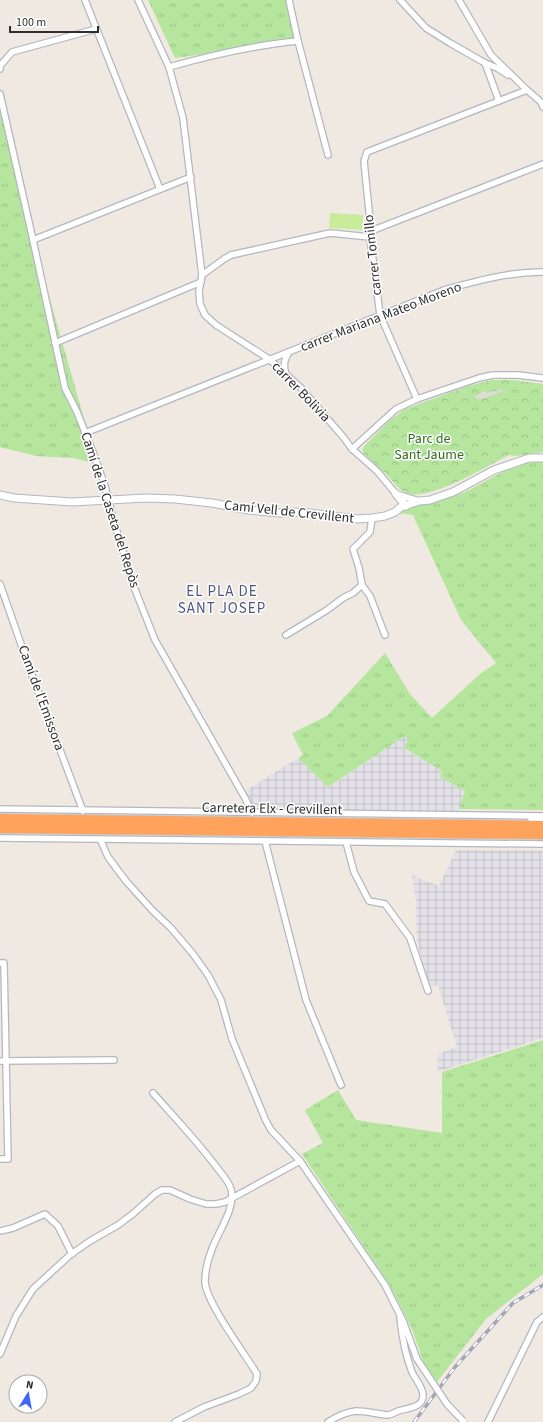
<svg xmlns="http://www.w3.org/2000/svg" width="543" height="1422" font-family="'Source Sans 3',sans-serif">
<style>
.industrial{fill:url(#industrial-grid)}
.grass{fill:url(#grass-tufts)}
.park{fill:url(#park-crowns)}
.pitch{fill:#c9ec9a}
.plaza{fill:#dfdcd8}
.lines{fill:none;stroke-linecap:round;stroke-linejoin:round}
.street-casing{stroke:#b4b7c1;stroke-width:8}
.secondary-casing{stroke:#b4b7c1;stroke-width:9}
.highway-casing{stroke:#c9c9c9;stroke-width:12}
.street{stroke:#fff;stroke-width:5.5}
.secondary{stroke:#fff;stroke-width:7}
.highway{stroke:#ffa35c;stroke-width:10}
.rail-casing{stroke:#a3a6b8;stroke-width:3.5}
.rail{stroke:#fff;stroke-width:2;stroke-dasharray:6;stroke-linecap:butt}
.street-bridge-casing{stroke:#b4b7c1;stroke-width:8;stroke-linecap:butt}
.street-bridge{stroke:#fff;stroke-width:5.5}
.labels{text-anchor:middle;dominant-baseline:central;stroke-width:3;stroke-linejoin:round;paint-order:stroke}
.street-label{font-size:14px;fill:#2e2e2e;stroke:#fff}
.park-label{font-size:14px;fill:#2c6e1b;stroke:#fff}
.neighbourhood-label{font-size:15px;letter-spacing:1px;fill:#4d5680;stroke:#fff}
</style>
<defs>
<pattern id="industrial-grid" width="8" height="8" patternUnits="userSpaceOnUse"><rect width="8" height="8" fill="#e3e1e8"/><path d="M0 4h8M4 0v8" fill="none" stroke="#c3c1c7"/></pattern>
<pattern id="grass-tufts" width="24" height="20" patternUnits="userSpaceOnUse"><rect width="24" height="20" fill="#b6e59e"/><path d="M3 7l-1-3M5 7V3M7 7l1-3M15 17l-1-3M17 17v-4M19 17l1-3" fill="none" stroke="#9dc588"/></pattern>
<pattern id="park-crowns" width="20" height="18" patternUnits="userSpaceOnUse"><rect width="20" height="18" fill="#b6e59e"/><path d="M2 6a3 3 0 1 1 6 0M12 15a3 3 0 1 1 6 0" fill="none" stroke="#9dc588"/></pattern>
</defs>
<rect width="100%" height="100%" fill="#efe9e1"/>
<!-- industrial -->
<g class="industrial">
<polygon points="405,736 409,740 404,749 442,771 440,777 465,791 459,809 457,812 292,809 246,807 242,793 298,758 329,787"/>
<polygon points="456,850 543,851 543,1038 437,1072 438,1054 457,1047 438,985 428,988 417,940 416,902 412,875 439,886"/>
</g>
<!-- grass -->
<g class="grass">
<polygon points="148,0 289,0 298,41 175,58"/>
<polygon points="0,94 33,240 97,464 73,458 36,456 0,447"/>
<polygon points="543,461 543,810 459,809 465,791 440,777 442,771 404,748 408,740 405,736 328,787 298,758 303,755 292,733 327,716 385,653 410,694 432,718 480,674 496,663 461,620 413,515 399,513 417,504 440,501 465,492 508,469 527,463"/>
<polygon points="543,1040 543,1274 486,1319 437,1382 423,1361 412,1329 389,1284 302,1154 323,1143 305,1110 338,1090 356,1120 442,1133 442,1072"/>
</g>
<!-- park -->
<path class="park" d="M492,380H512L543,384V452L516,456L509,455C489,465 424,505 404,492C397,488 393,481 387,475C380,468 372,461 364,454L362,450L365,445L389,421L405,409L468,386Z"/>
<!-- pitch -->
<polygon class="pitch" points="330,213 363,215 362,230 329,228"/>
<!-- plaza -->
<polygon class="plaza" points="509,389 482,399 477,399 474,397 485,391 487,393 499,390"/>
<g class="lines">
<defs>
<g id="street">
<polyline points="85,0 160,189"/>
<polyline points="138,0 169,67 183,118 202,275 199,291 200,304 205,315 216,325 269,359 301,388 344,438 352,449 377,471 396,494 419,501"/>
<polyline points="289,0 298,41 328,155"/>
<polyline points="400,0 426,28 450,43 485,63 499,101"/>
<polyline points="459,0 491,55 527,90 541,102 543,107"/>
<polyline points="485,63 497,68 508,75"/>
<path d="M169,67C212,55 254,45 298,41"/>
<polyline points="0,69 0,66 12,52 96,29"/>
<polyline points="0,94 33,240 65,388 77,412 94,455 105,486 113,519 134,587 155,640 245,798 252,813"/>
<polyline points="371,231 543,164"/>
<polyline points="33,240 191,177"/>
<polyline points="202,275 224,259 231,255 330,233 370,237"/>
<polyline points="55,343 201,282"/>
<path d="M286,374C283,365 284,360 289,352"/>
<polyline points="417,399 380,315 370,237 371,231 364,161 367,152 527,90"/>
<path d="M85,433L444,290C476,281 509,272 543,272"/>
<polyline points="352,449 396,409 417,399 479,378 493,375 518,375 543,378"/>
<polyline points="0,584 30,670 83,811"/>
<polyline points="362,585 370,596 385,635"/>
<polyline points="286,635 327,610 343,598 353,593 362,585 359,568 353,549 370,532 372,518"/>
<polyline points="0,809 543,816"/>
<polyline points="531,819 543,821"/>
<polyline points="0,838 543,844"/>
<polyline points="100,839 108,857 126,881 152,910 171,928 193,954 208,975 221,1000 232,1039 266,1121 271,1130 300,1161 385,1285 403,1321 417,1359"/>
<polyline points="265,841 306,1000 341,1085"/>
<polyline points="346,842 354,872 369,901 385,904 410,938 428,991"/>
<polyline points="0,963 4,963 8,1159 0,1159"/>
<polyline points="0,1061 114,1060"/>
<path d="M153,1093C175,1118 198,1142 218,1169C223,1175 229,1182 231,1189C236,1208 218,1232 212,1249C208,1259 205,1271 205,1282C206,1302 245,1354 257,1374L256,1381L251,1388L239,1394L204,1407L175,1422"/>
<polyline points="0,1231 13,1228 45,1214 58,1226 72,1254"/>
<polyline points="0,1354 16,1316 33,1289 70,1255 90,1241 118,1225 134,1213 155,1194 162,1190 170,1190 190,1199 206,1204 216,1204 225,1202 300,1161"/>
<path d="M328,1422C336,1417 346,1412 356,1411C367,1411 377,1414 387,1415C391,1415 394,1413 398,1411C408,1408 424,1408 423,1394C422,1386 415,1379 412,1372C405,1354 402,1337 400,1318"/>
<polyline points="488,1422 537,1322 543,1317"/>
</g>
<g id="secondary">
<polyline points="396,494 406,506"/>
<polyline points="0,495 14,498 72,502 146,498 175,499 212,503 249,510 279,513 302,512 357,519 372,518 385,516 395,512 401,507 419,501 430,500 453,492 494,470 529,458 543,458"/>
</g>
<g id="highway">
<polyline points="0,819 543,826"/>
<polyline points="0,828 543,834"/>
</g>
</defs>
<!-- street casing -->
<use href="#street" class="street-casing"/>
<!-- secondary casing -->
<use href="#secondary" class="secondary-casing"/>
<!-- highway casing -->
<use href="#highway" class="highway-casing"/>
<!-- street -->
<use href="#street" class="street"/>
<!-- secondary -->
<use href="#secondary" class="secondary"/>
<!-- highway -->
<use href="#highway" class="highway"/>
<defs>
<polyline id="rail" points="414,1422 455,1367 513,1303 543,1285"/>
</defs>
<!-- rail casing -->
<use href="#rail" class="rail-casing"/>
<!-- rail -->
<use href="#rail" class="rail"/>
<defs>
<polyline id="street-bridge" points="417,1359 447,1404 463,1421"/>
</defs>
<!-- street-bridge casing -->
<use href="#street-bridge" class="street-bridge-casing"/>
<!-- street-bridge -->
<use href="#street-bridge" class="street-bridge"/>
</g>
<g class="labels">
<!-- street labels -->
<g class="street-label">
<text transform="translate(373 255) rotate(-96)">carrer Tomillo</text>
<text transform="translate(381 317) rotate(-21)">carrer Mariana Mateo Moreno</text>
<text transform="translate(301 392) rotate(46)">carrer Bolivia</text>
<text transform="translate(110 510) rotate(72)">Camí de la Caseta del Repòs</text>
<text transform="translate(289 512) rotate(6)">Camí Vell de Crevillent</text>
<text transform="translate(41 698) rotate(70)">Camí de l'Emissora</text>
<text transform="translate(272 809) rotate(1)">Carretera Elx - Crevillent</text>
</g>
<!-- park labels -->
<g class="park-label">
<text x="429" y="439">Parc de<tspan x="429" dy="16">Sant Jaume</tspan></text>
</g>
<!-- neighbourhood labels -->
<g class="neighbourhood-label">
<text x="222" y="591">EL PLA DE<tspan x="222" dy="17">SANT JOSEP</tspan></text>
</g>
</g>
<!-- north arrow -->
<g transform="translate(28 1394) rotate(11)"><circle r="19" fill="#ffffff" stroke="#ababab"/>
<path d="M0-3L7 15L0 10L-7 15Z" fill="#4264fb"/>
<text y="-6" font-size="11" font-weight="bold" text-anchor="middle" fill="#2e2e2e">N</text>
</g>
<!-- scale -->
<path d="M10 26v6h88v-6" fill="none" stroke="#2e2e2e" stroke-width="2"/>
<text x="16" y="26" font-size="12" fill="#2e2e2e" stroke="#ffffff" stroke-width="3" paint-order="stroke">100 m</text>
</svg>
